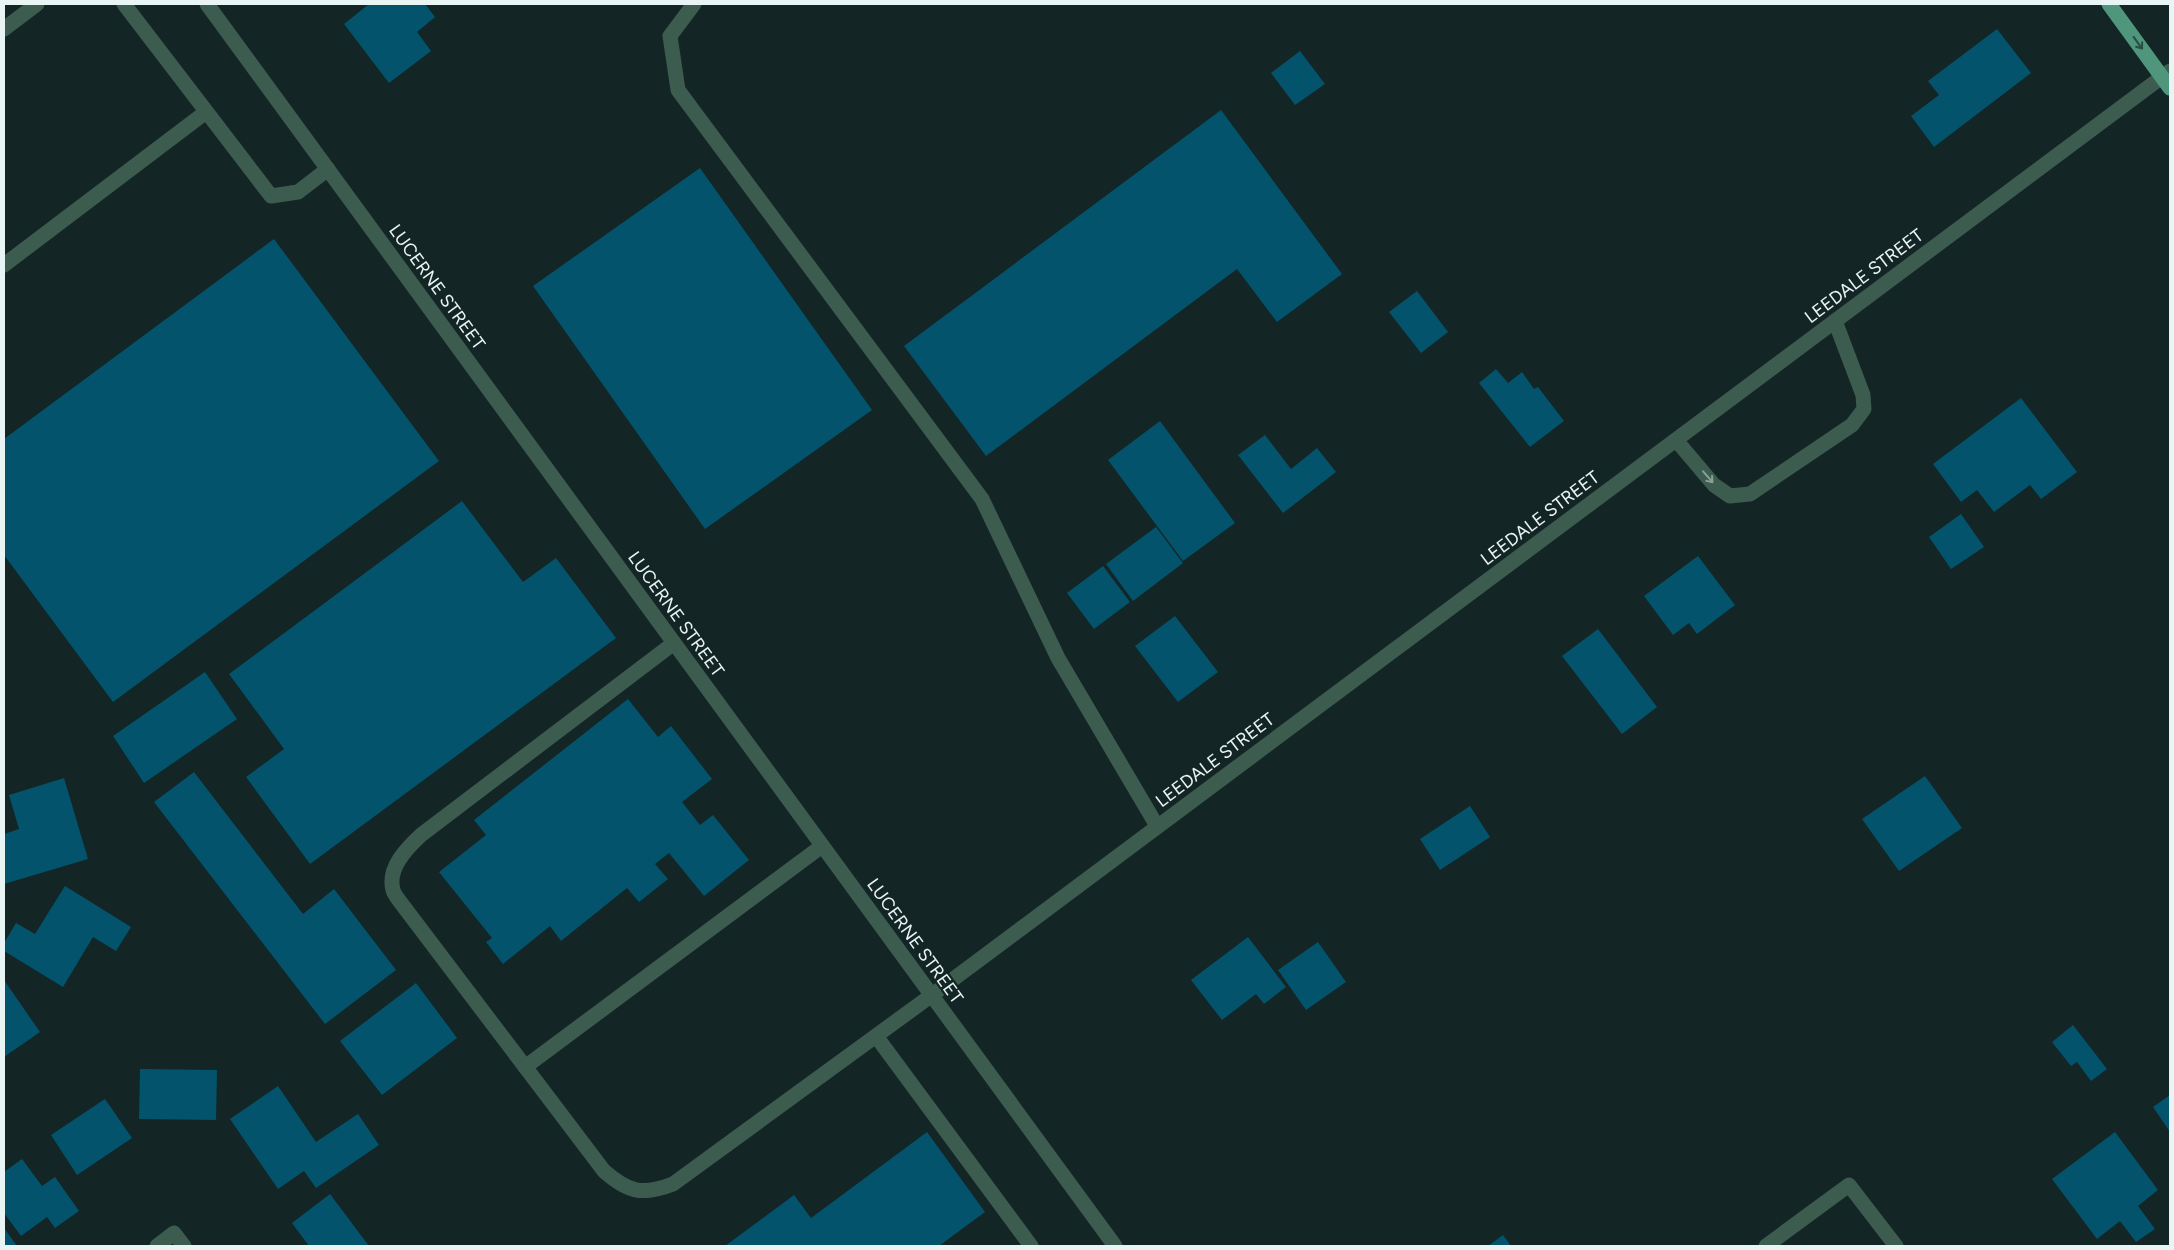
<svg xmlns="http://www.w3.org/2000/svg" width="2174" height="1250" font-family="Figtree,sans-serif">
<style>
.building{fill:#03536c}
.lines{fill:none;stroke-linecap:round;stroke-linejoin:round}
.minor{stroke:#3c5c4f;stroke-width:15}
.major{stroke:#4f967c;stroke-width:15}
.oneway{stroke:#294d43}
.oneway2{stroke:#8aa099}
.labels{text-anchor:middle;dominant-baseline:central;stroke-width:4.5;stroke-linejoin:round;paint-order:stroke}
.street-label{font-size:18px;fill:#e9f4f4;stroke:#142525}
</style>
<rect width="100%" height="100%" fill="#142525"/>
<!-- building -->
<g class="building">
<polygon points="369,4 425,4 435,17 417,32 431,51 389,83 344,24"/>
<polygon points="1997,29 2031,73 1934,147 1911,116 1939,95 1928,81"/>
<polygon points="1300,51 1325,84 1295,105 1271,73"/>
<polygon points="1221,110 1342,274 1277,322 1237,269 986,456 904,346"/>
<polygon points="700,168 872,410 705,529 533,286"/>
<polygon points="274,239 439,461 113,702 4,555 4,439"/>
<polygon points="1417,291 1448,332 1421,353 1389,312"/>
<polygon points="1496,369 1508,383 1522,372 1534,389 1538,387 1564,421 1530,447 1479,383"/>
<polygon points="2021,398 2077,472 2041,499 2030,485 1994,512 1977,490 1961,502 1933,464"/>
<polygon points="1160,421 1235,523 1183,561 1108,460"/>
<polygon points="1265,435 1291,469 1317,448 1336,472 1283,513 1238,455"/>
<polygon points="462,501 523,582 556,558 616,638 310,864 246,777 284,749 229,674"/>
<polygon points="1961,514 1984,547 1951,569 1929,537"/>
<polygon points="1156,527 1183,563 1133,601 1106,564"/>
<polygon points="1698,556 1735,605 1697,634 1689,623 1673,635 1644,596"/>
<polygon points="1103,566 1130,602 1094,629 1067,593"/>
<polygon points="1175,616 1218,672 1178,702 1135,646"/>
<polygon points="1598,629 1657,707 1622,734 1562,656"/>
<polygon points="205,672 237,719 144,783 113,736"/>
<polygon points="628,699 658,737 671,726 712,779 682,802 700,825 713,815 749,860 704,896 669,853 655,864 668,879 639,902 627,888 561,941 550,926 503,964 486,942 492,938 439,872 486,835 474,820"/>
<polygon points="194,772 303,914 334,889 396,970 325,1024 154,802"/>
<polygon points="1925,776 1962,828 1899,871 1862,819"/>
<polygon points="64,778 88,859 4,884 4,834 19,829 9,795"/>
<polygon points="1470,806 1490,837 1440,870 1420,839"/>
<polygon points="65,886 131,927 116,951 93,937 63,987 4,951 4,943 16,923 35,934"/>
<polygon points="1248,937 1286,987 1264,1004 1256,994 1222,1020 1191,980"/>
<polygon points="1318,942 1346,982 1306,1010 1278,970"/>
<polygon points="4,980 40,1032 4,1057"/>
<polygon points="416,983 457,1038 382,1095 340,1041"/>
<polygon points="2073,1025 2107,1069 2091,1081 2077,1062 2071,1066 2052,1042"/>
<polygon points="140,1069 217,1070 216,1120 139,1119"/>
<polygon points="278,1086 316,1142 358,1114 379,1145 316,1188 304,1171 278,1189 230,1119"/>
<polygon points="2170,1095 2170,1132 2153,1107"/>
<polygon points="105,1099 132,1138 77,1175 51,1135"/>
<polygon points="927,1132 985,1212 939,1246 725,1246 794,1195 811,1218"/>
<polygon points="2115,1132 2158,1190 2138,1206 2155,1229 2136,1242 2120,1221 2097,1239 2052,1179"/>
<polygon points="22,1159 42,1186 55,1177 79,1211 55,1228 47,1217 21,1236 4,1213 4,1172"/>
<polygon points="330,1194 369,1246 309,1246 292,1223"/>
<polygon points="4,1228 17,1246 4,1246"/>
<polygon points="1503,1235 1511,1246 1488,1246"/>
</g>
<g class="lines">
<!-- minor -->
<g class="minor">
<polyline points="124,4 271,196 298,192 328,169"/>
<polyline points="207,4 1115,1246"/>
<polyline points="694,4 670,36 678,90 982,499 1058,658 1157,826"/>
<polyline points="4,29 37,4"/>
<polyline points="4,265 206,112"/>
<polyline points="1676,440 1714,485 1730,496 1750,494 1852,425 1864,409 1863,395 1835,321"/>
<path d="M674,643L421,835C407,848 387,868 393,890C394,894 398,899 401,903L604,1171C628,1192 642,1196 673,1184L932,995L2170,71"/>
<polyline points="876,1036 1031,1246"/>
<polyline points="525,1067 822,846"/>
<polyline points="157,1246 174,1233 184,1246"/>
<polyline points="1766,1246 1849,1185 1896,1246"/>
</g>
<!-- major -->
<polyline class="major" points="2109,4 2170,88"/>
</g>
<!-- one-way arrows -->
<defs><path id="oneway-shaft" d="M-6 0H5M1.5-3L5.5 0L1.5 3" fill="none" stroke-width="1.6" stroke-linecap="round" stroke-linejoin="round" transform="scale(1.25)"/></defs>
<use class="oneway" href="#oneway-shaft" transform="translate(2138 43) rotate(54)"/>
<use class="oneway2" href="#oneway-shaft" transform="translate(1708 477) rotate(49)"/>
<g class="labels">
<!-- street labels -->
<g class="street-label">
<text transform="translate(1864 276) rotate(-37)">LEEDALE STREET</text>
<text transform="translate(437 287) rotate(54)">LUCERNE STREET</text>
<text transform="translate(1540 518) rotate(-37)">LEEDALE STREET</text>
<text transform="translate(676 614) rotate(54)">LUCERNE STREET</text>
<text transform="translate(1215 760) rotate(-37)">LEEDALE STREET</text>
<text transform="translate(915 941) rotate(54)">LUCERNE STREET</text>
</g>
</g>
<!-- border -->
<rect width="2174" height="1250" fill="none" stroke="#e9f4f4" stroke-width="10"/>
</svg>
